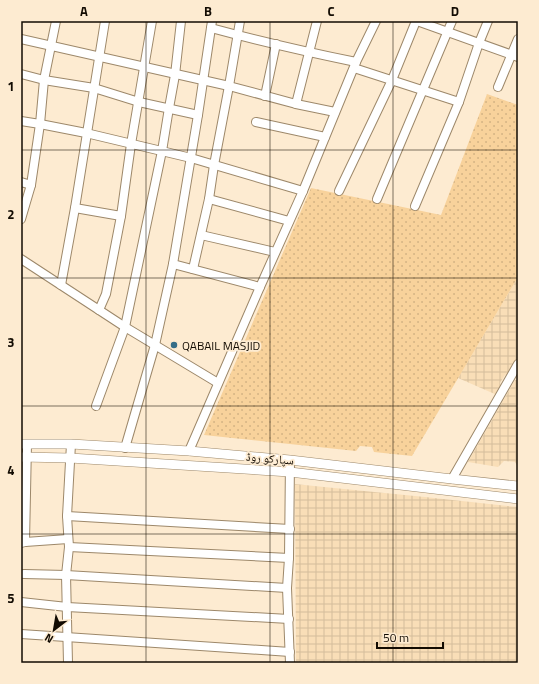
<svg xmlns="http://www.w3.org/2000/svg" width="539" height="684" font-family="'Titillium Web','Noto Naskh Arabic',sans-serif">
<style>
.industrial{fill:url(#industrial-grid)}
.grass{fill:url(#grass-dots)}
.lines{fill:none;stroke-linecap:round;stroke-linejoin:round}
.minor-casing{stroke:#9d886a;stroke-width:10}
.tertiary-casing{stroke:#9d886a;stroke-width:10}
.minor{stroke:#fff;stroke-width:8}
.tertiary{stroke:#fff;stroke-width:9}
.grid{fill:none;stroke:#120b02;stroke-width:1;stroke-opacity:0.55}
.poi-dot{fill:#356d87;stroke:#fdebd1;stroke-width:1.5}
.labels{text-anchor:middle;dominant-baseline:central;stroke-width:3.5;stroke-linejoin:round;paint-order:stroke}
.poi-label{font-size:12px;fill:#120b02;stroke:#fdebd1;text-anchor:start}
.street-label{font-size:12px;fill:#120b02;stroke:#fdebd1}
.neatline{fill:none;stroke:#120b02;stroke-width:1.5}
.grid-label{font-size:13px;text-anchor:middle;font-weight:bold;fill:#120b02}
</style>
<defs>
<pattern id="industrial-grid" width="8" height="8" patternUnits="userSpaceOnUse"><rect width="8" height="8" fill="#f9deb7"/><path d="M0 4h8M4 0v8" fill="none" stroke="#d4bd9c"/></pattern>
<pattern id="grass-dots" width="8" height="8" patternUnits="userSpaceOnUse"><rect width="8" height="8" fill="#f8d29b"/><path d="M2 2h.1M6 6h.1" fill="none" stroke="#d4b384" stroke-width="1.8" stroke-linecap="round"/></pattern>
</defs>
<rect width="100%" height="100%" fill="#fdebd1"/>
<!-- industrial -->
<g class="industrial">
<polygon points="518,277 518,357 509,373 505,375 500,383 502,387 497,395 458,378"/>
<polygon points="515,380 518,380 518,467 515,462 504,461 498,467 468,462"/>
<polygon points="295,484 324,487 425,497 518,507 518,663 296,663"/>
</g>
<!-- grass -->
<polygon class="grass" points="487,94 518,105 518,277 412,456 374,452 372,447 360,446 356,451 204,435 311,188 441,215"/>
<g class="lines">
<defs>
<g id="minor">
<polyline points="417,21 518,57"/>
<path d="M211,28C259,41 307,52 356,62"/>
<polyline points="21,39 229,86 296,104 335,112"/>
<polyline points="354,68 459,102"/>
<polyline points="21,74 44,80 94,88 139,102 198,115"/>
<polyline points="498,87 518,39"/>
<polyline points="265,96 276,44"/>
<polyline points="296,104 317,21"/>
<polyline points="21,121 40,124 86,133 191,158 303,191"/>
<polyline points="256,122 325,137"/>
<polyline points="21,182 31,185"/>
<polyline points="339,191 392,80 416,21"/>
<polyline points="209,199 289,221"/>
<polyline points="377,199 452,21"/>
<polyline points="415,206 459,102 479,43 488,21"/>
<polyline points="75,208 121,216 131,144 152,21"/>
<polyline points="21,219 31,185 40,124 44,80 56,21"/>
<polyline points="201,235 275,252"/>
<polyline points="21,259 125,327 218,383"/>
<polyline points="173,264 260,287"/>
<polyline points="193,269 209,199 214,165 229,86 240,21"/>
<polyline points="61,285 75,208 105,21"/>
<polyline points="99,310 106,294 121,216"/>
<polyline points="96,406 125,327 162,151 169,108 175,75 181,21"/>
<polyline points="125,448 155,345 173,264 198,115 212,21"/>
<polyline points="189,451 260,287 303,191 356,62 376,21"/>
<polyline points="452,479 518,364"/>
<polyline points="67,516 290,529"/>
<polyline points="25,542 27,444"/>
<polyline points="21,543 25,542 68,539"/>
<polyline points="69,547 289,558"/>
<polyline points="24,574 66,575 287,588"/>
<polyline points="21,602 67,607 289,619"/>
<polyline points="21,634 290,652"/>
<polyline points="68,663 66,575 69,547 67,516 71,444"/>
<polyline points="290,663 287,588 289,558 290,460"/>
</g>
<g id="tertiary">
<polyline points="21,444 71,444 189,451 290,460 452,479 518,486"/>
<polyline points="21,457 70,458 290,472 518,499"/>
</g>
</defs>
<!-- minor casing -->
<use href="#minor" class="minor-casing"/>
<!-- tertiary casing -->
<use href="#tertiary" class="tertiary-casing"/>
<!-- minor -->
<use href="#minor" class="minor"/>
<!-- tertiary -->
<use href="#tertiary" class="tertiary"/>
</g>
<!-- grid -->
<path class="grid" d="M146,21V663M270,21V663M393,21V663M21,150H518M21,278H518M21,406H518M21,534H518"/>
<!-- markers -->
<circle class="poi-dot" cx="174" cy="345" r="4"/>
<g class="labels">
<!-- poi labels -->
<g class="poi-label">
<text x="182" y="345">QABAIL MASJID</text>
</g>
<!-- street labels -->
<g class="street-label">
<text transform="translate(270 458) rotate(5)">سپارکو روڈ</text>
</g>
</g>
<!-- border -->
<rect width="539" height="684" fill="none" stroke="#fdebd1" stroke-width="44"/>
<!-- north arrow -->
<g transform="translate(54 630) rotate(211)" stroke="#fdebd1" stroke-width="3" paint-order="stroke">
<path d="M0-3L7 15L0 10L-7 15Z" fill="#120b02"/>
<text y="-6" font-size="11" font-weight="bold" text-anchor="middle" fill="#120b02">N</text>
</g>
<!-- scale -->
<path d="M377 642v6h66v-6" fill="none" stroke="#120b02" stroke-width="2"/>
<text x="383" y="642" font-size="12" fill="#120b02" stroke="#fdebd1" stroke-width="3" paint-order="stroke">50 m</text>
<rect x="22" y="22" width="495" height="640" class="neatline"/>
<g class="grid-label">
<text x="84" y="16">A</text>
<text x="208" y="16">B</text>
<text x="331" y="16">C</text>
<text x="455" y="16">D</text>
<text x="11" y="91">1</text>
<text x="11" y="219">2</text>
<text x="11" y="347">3</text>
<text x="11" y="475">4</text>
<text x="11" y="603">5</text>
</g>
</svg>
